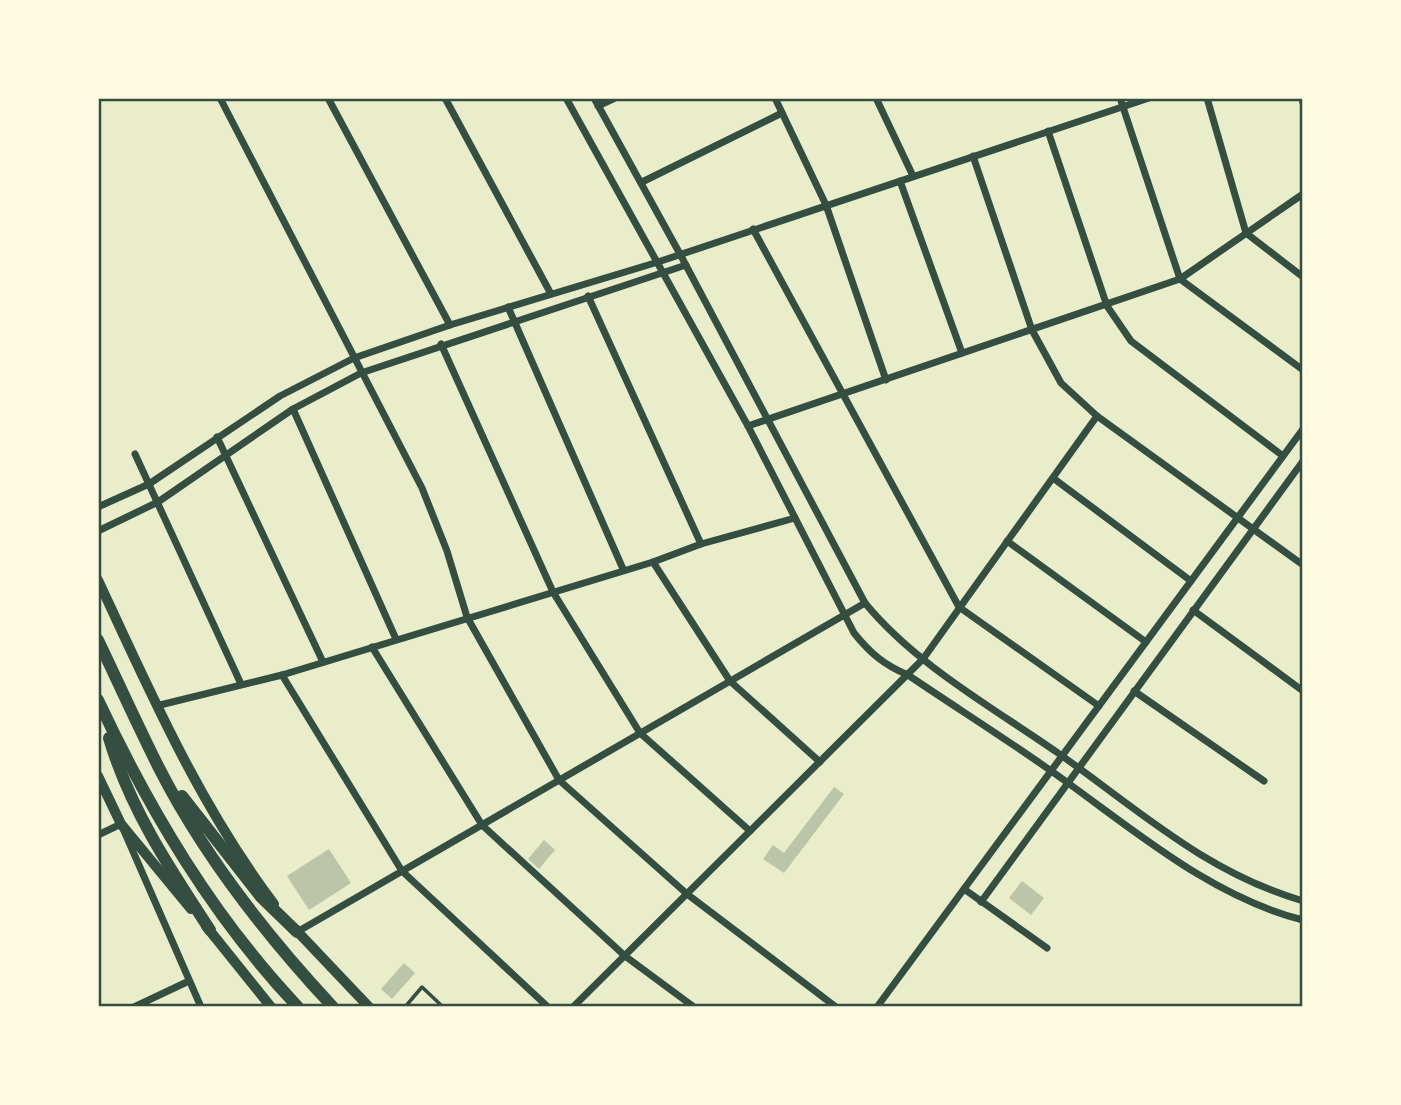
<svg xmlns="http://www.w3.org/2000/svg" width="1401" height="1105" font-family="Helvetica,sans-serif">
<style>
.building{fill:#bcc5a7}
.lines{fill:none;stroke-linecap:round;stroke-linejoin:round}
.service{stroke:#344e41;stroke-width:3.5}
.minor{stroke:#344e41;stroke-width:7}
.tertiary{stroke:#344e41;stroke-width:10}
.trunk{stroke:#344e41;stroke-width:12}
.neatline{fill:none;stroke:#344e41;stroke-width:2.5}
</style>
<rect width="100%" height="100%" fill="#e9edc9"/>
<!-- building -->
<g class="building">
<polygon points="834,787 844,794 784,873 763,859 773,845 784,853"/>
<polygon points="544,840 555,850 539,869 528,859"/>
<polygon points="329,849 351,883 309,910 287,876"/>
<polygon points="1022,881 1044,898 1031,915 1009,898"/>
<polygon points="404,963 415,973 392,999 381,989"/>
</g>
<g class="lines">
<!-- service -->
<polyline class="service" points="405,1007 422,987 443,1007"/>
<!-- minor -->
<g class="minor">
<polyline points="220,98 422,488 447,551 467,617 559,780 687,894 836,1007"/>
<polyline points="328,98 450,325"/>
<polyline points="445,98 551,294"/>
<path d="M566,98L748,426L854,633C870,653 884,665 908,675C961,711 1016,745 1068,783C1140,835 1215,898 1303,920"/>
<path d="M594,98L680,254L865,603C916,665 992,707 1058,753C1139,810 1205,872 1303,901"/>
<polyline points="775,98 826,205 886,380"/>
<polyline points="876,98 913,176"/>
<polyline points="1120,98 1180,279 1303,370"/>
<polyline points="1207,98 1246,233 1303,277"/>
<polyline points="1302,98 1303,103"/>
<polyline points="598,106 615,98"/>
<polyline points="1048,131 1107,306 1131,341 1283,456"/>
<polyline points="973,156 1032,330 1061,383 1097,416 1303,565"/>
<polyline points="900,181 962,353"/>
<polyline points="642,182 782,113"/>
<polyline points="753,229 959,607 1099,706"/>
<polyline points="588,296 701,544"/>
<polyline points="508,307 623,569"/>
<polyline points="441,344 553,592 640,733 750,831"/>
<polyline points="293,409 396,639"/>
<polyline points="748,426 1180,279 1303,194"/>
<polyline points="217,437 323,662"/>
<polyline points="135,454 241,684"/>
<polyline points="1053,478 1191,581"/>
<polyline points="98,507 149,484 280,396 354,358 450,325 658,262 1149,98"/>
<polyline points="98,531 158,502 293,409 361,373 686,265"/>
<polyline points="1007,541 1146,642"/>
<polyline points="653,562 730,681 820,762"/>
<polyline points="1193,610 1303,691"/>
<polyline points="372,647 482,825 625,956 694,1007"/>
<polyline points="282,675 402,871 548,1007"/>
<polyline points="1134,691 1264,781"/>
<polyline points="156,706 282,675 653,562 701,544 795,518"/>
<polyline points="98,835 121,824 201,1007"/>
<polyline points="964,889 1047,948"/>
<polyline points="981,902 1303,461"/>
<polyline points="297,932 865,603"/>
<polyline points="134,1007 189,981"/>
<polyline points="573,1007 923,659 1097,416"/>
<polyline points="877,1007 1303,429"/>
</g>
<!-- tertiary -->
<g class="tertiary">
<path d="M98,580C149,690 200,806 274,904"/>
<polyline points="98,776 121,824 191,909"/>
<polyline points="206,926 271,1007"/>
<polyline points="295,929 369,1007"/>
</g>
<!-- trunk -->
<g class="trunk">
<path d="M98,640C118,682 137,724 158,766C203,855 265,934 333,1007"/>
<path d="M98,700C150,811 213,917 298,1007"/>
<path d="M109,738C130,809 170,869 210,930"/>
<polyline points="182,796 261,897 297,932"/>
</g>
</g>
<!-- border -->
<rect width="1401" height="1105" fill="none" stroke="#fefae0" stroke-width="200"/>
<rect x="100" y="100" width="1201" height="905" class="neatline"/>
</svg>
